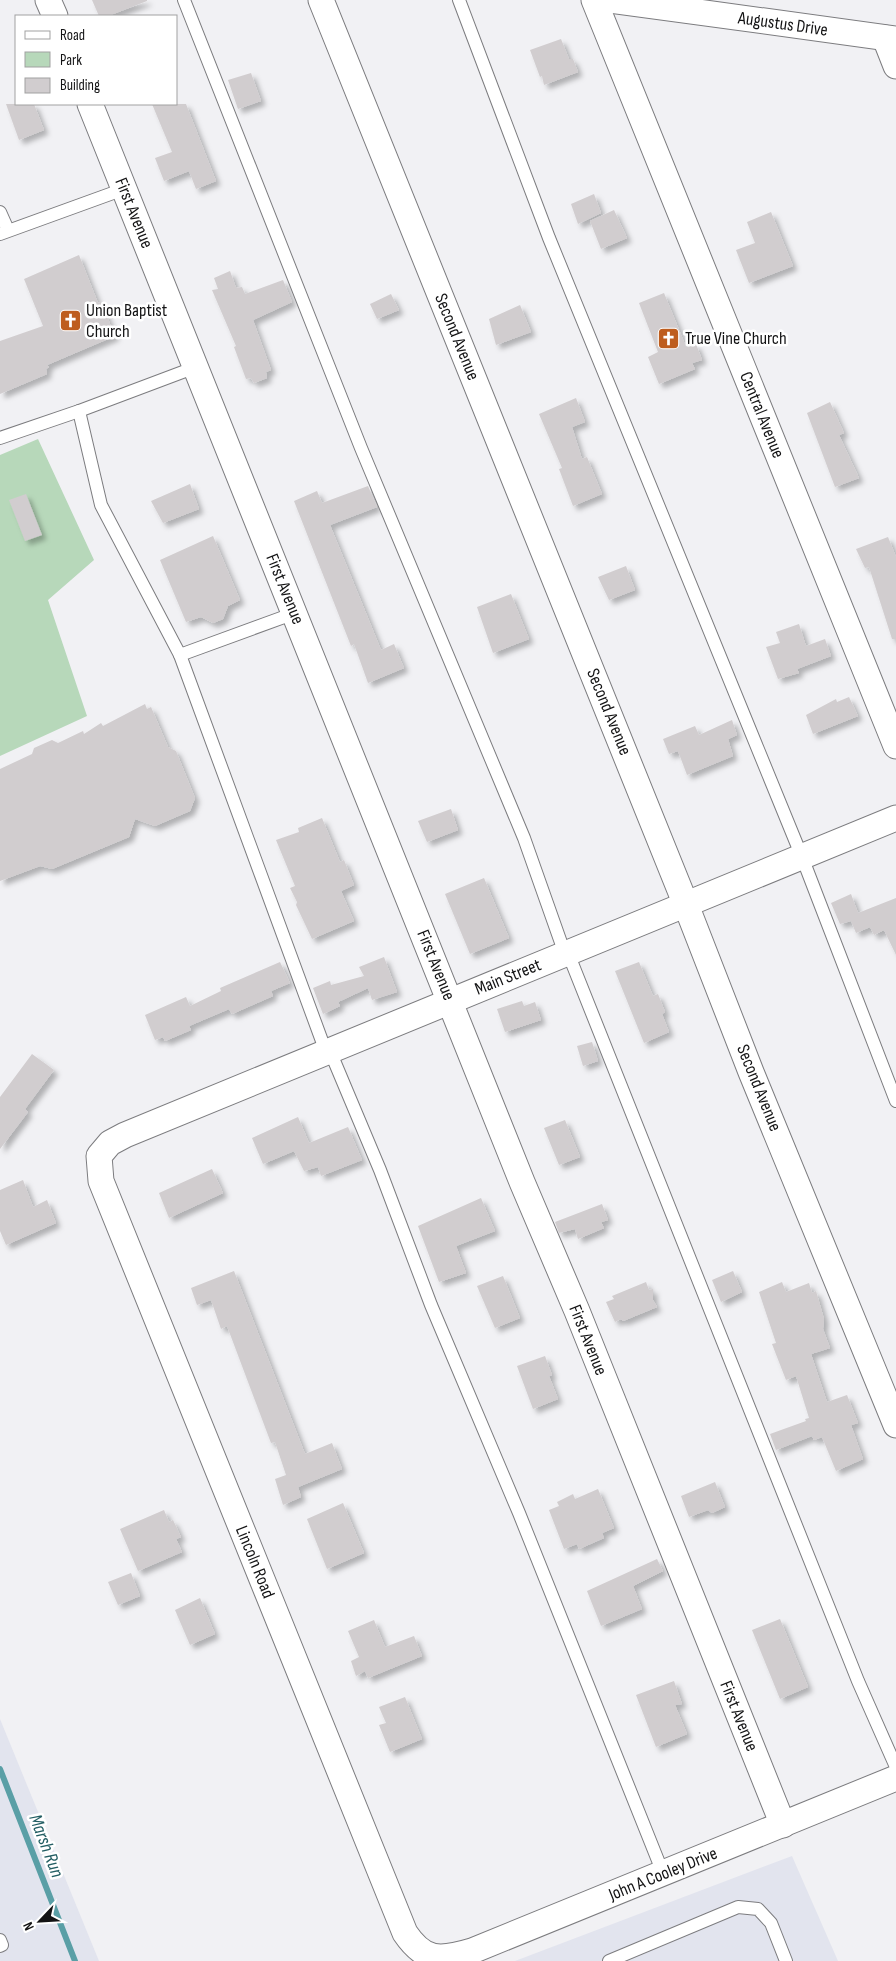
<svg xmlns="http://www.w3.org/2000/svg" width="896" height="1961" font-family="'Sofia Sans Condensed',sans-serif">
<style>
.built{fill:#e2e4ee}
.green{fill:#b7d8ba}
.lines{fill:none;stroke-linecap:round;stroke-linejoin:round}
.stream{stroke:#5a9fa6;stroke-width:6}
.building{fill:#d1cdcf;filter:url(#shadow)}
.lane-casing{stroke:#7c7c7f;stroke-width:14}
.street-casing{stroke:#7c7c7f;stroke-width:27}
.lane{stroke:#fff;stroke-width:12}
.street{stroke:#fff;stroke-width:25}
.labels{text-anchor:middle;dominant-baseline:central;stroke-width:5;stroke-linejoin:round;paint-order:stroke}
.street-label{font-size:18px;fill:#131314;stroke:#fff}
.poi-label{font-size:18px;fill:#131314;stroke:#fff;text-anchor:start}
.water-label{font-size:19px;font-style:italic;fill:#235e63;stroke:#fff}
</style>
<defs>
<filter id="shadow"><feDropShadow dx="4.5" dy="4.5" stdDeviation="2.5" flood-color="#0004"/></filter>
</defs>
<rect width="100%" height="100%" fill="#f1f1f4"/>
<!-- built -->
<g class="built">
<polygon points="0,1719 99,1961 0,1961"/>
<polygon points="792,1856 838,1961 515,1961"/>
</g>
<!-- green -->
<polygon class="green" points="38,439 94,560 48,600 87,716 0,756 0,455"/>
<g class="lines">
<!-- stream -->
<polyline class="stream" points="0,1769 75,1961"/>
</g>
<!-- building -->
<g class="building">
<polygon points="92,0 147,0 147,1 108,16 99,16"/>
<polygon points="561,39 569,59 573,59 578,72 544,85 542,76 540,77 530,50"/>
<polygon points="251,73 261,101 238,109 228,80"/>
<polygon points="6,104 34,104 44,130 19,140"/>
<polygon points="152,104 186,104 216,181 196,189 189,171 164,181 155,158 172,152"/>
<polygon points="594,194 601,213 578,224 571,204"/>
<polygon points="614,210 627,238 601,249 590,221"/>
<polygon points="771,212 793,266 749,283 736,250 755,243 747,222"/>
<polygon points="79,255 98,303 101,302 115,336 47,365 49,367 46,369 47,374 0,394 0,341 43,326 24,279"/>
<polygon points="230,271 236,288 242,287 245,294 283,280 292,302 253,320 271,370 266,372 267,378 254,383 251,378 246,379 234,347 236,346 212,290 218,289 214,278"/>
<polygon points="664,293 686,347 696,344 702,360 692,363 695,369 659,384 648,357 658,352 639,303"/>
<polygon points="391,294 399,310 377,319 370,304"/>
<polygon points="520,305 531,332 496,345 489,319"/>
<polygon points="576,398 585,422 572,427 582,459 587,457 602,494 573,506 559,469 562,468 539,414"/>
<polygon points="830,402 844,433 839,435 859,478 835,487 807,413"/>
<polygon points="190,484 199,509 163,523 151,501"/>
<polygon points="368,486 377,507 330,525 381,650 394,644 404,668 368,683 354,644 351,646 294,501 317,491 322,503"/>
<polygon points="26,494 42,535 25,541 9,500"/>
<polygon points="213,536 240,600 228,606 223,619 213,623 201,617 186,622 160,560"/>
<polygon points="888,537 896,557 896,639 892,639 869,567 865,568 856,549"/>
<polygon points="626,566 635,590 609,600 598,577"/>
<polygon points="511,594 529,639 493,653 477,607"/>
<polygon points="799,624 806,646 825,639 831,656 797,669 799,673 778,679 766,647 780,643 776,632"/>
<polygon points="849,697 858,716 813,734 806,715 836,699 837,702"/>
<polygon points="145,704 147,709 151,707 168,747 176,751 195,798 190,811 155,826 135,819 129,837 52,869 40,866 0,881 0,769 32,754 34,748 52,740 58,743 83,731 84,734 101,723 103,726"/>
<polygon points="732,720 737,735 728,739 733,756 687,775 678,751 669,754 663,739 695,726 699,735"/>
<polygon points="451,809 458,830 427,842 418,821"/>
<polygon points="322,818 340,862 344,860 354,885 341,891 354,921 312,939 296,905 297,902 290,888 295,886 276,840 299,832 298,828"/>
<polygon points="484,878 509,938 470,954 445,894"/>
<polygon points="851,894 858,913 896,898 896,955 884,930 874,935 870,927 856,933 851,921 840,924 831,903"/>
<polygon points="384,957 397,992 372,1000 368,988 338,1002 340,1006 323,1014 313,988 330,981 331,985 364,976 359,967"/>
<polygon points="280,962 290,983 271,991 273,996 232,1014 229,1009 189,1026 191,1030 165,1041 163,1037 155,1040 145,1015 186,997 190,1006 221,991 220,988"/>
<polygon points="639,962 653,996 658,994 665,1012 662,1014 669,1032 644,1043 615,971"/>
<polygon points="522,1001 524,1006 535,1002 541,1020 505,1032 497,1009"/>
<polygon points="592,1042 598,1061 583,1066 577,1046"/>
<polygon points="32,1054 54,1070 25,1109 28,1112 0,1149 0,1097"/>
<polygon points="298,1117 309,1143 348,1127 362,1160 321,1176 318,1167 304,1171 294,1151 263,1164 252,1138"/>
<polygon points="565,1120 580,1157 559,1165 544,1128"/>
<polygon points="212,1169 223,1193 169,1218 159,1193"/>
<polygon points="23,1180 33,1207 47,1200 56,1223 6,1245 0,1231 0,1190"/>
<polygon points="481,1198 495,1231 456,1246 466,1273 439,1282 418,1226"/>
<polygon points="602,1204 608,1220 601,1222 604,1228 578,1239 575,1229 559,1233 555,1222"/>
<polygon points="234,1271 305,1454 332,1443 342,1469 298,1487 301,1497 283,1505 275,1479 286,1475 275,1442 271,1443 227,1326 221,1329 211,1300 197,1305 191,1288"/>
<polygon points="733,1271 742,1292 721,1302 712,1280"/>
<polygon points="503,1276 520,1318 495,1328 477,1286"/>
<polygon points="646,1282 649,1290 653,1289 653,1300 657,1307 623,1321 621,1319 615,1322 606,1302 614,1299 612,1296"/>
<polygon points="782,1282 786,1292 809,1283 812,1293 816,1291 824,1319 823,1329 830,1348 811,1354 827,1402 847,1395 858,1423 851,1425 863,1459 836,1471 822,1437 814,1440 812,1436 776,1450 770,1434 806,1421 805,1419 809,1418 796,1376 786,1380 772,1344 776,1343 759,1292"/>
<polygon points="545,1356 552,1375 549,1376 558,1399 533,1409 517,1366"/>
<polygon points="715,1482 725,1507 712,1513 708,1510 689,1517 681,1496"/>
<polygon points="598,1489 614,1528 602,1533 604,1538 579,1549 577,1544 564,1549 549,1510 559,1506 557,1502 573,1494 575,1499"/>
<polygon points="343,1503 364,1553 327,1569 307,1519"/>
<polygon points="164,1510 169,1522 173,1520 181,1537 176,1539 182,1552 138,1571 120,1529"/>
<polygon points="657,1559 663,1571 633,1586 642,1609 601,1626 587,1591"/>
<polygon points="131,1573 140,1596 118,1605 108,1582"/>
<polygon points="200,1598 215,1634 190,1645 175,1610"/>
<polygon points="780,1619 808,1687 780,1699 752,1630"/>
<polygon points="374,1620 385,1647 414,1636 422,1656 368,1678 365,1671 356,1676 351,1661 359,1657 348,1631"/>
<polygon points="674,1681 682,1704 675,1705 687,1734 656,1747 636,1695"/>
<polygon points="405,1697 422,1739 390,1752 379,1725 386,1723 379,1707"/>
</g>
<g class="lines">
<defs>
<g id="lane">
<polyline points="184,0 361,448 524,838 565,954"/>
<polyline points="459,0 549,238 802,857 896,1101"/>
<polyline points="0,212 8,230"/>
<polyline points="0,234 124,189"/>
<polyline points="0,438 79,411"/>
<polyline points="295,613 180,655 326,1052"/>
<polyline points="180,655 101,505 79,411 196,367"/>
<polyline points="568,953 858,1681 896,1767"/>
<polyline points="330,1051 380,1170 431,1305 519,1513 663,1873"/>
<polyline points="0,1940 2,1945 0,1946"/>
<polyline points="609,1961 738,1907 758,1909 771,1923 786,1961"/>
</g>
<g id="street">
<polyline points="48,0 55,16"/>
<polyline points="321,0 686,905 751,1072 896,1425"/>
<polyline points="594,0 896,746"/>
<polyline points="610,0 896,39"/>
<polyline points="885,38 896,66"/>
<polyline points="90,104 522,1182 577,1311 783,1825"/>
<path d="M896,818L125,1135L110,1143L99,1156L101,1181L405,1933C424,1961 439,1961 472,1951L896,1778"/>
</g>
</defs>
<!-- lane casing -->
<use href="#lane" class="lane-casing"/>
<!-- street casing -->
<use href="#street" class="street-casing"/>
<!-- lane -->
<use href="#lane" class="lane"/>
<!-- street -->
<use href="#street" class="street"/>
</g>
<!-- icons -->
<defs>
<symbol id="church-square" viewBox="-11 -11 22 22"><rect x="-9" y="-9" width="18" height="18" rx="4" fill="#be5d1e" stroke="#fff"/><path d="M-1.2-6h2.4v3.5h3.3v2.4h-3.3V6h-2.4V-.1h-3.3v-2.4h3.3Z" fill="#fff"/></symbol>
</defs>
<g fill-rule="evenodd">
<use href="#church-square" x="58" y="308" width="25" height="25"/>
<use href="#church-square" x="656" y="326" width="25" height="25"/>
</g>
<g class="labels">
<!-- street labels -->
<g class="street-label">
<text transform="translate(783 24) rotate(8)">Augustus Drive</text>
<text transform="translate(134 213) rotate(68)">First Avenue</text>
<text transform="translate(457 337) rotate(68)">Second Avenue</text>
<text transform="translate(762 415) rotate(68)">Central Avenue</text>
<text transform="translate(285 589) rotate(68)">First Avenue</text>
<text transform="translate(609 712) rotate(68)">Second Avenue</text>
<text transform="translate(436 965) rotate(68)">First Avenue</text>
<text transform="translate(508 977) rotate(-22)">Main Street</text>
<text transform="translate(759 1088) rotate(68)">Second Avenue</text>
<text transform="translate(588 1340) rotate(68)">First Avenue</text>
<text transform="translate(255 1562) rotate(68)">Lincoln Road</text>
<text transform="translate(739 1716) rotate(68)">First Avenue</text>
<text transform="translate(663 1874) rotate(-22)">John A Cooley Drive</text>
</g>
<!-- poi labels -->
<g class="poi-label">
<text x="86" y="310">Union Baptist<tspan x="86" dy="21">Church</tspan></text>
<text x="685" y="338">True Vine Church</text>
</g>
<!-- water labels -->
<g class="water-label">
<text transform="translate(46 1846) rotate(69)">Marsh Run</text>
</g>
</g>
<!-- legend -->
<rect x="15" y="15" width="162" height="90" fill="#ffffff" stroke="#a1a1a1"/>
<rect x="25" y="31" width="25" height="8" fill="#ffffff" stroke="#a1a1a1"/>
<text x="60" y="40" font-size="15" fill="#131314">Road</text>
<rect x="25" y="52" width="25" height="15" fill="#b7d8ba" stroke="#a1a1a1"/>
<text x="60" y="65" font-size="15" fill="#131314">Park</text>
<rect x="25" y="78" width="25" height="15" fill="#d1cdcf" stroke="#a1a1a1"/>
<text x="60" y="90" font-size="15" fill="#131314">Building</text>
<!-- north arrow -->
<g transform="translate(40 1921) rotate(245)" stroke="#ffffff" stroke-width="4" paint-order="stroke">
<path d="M0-4L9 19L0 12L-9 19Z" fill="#131314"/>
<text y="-8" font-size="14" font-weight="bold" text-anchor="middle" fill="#131314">N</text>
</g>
</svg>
